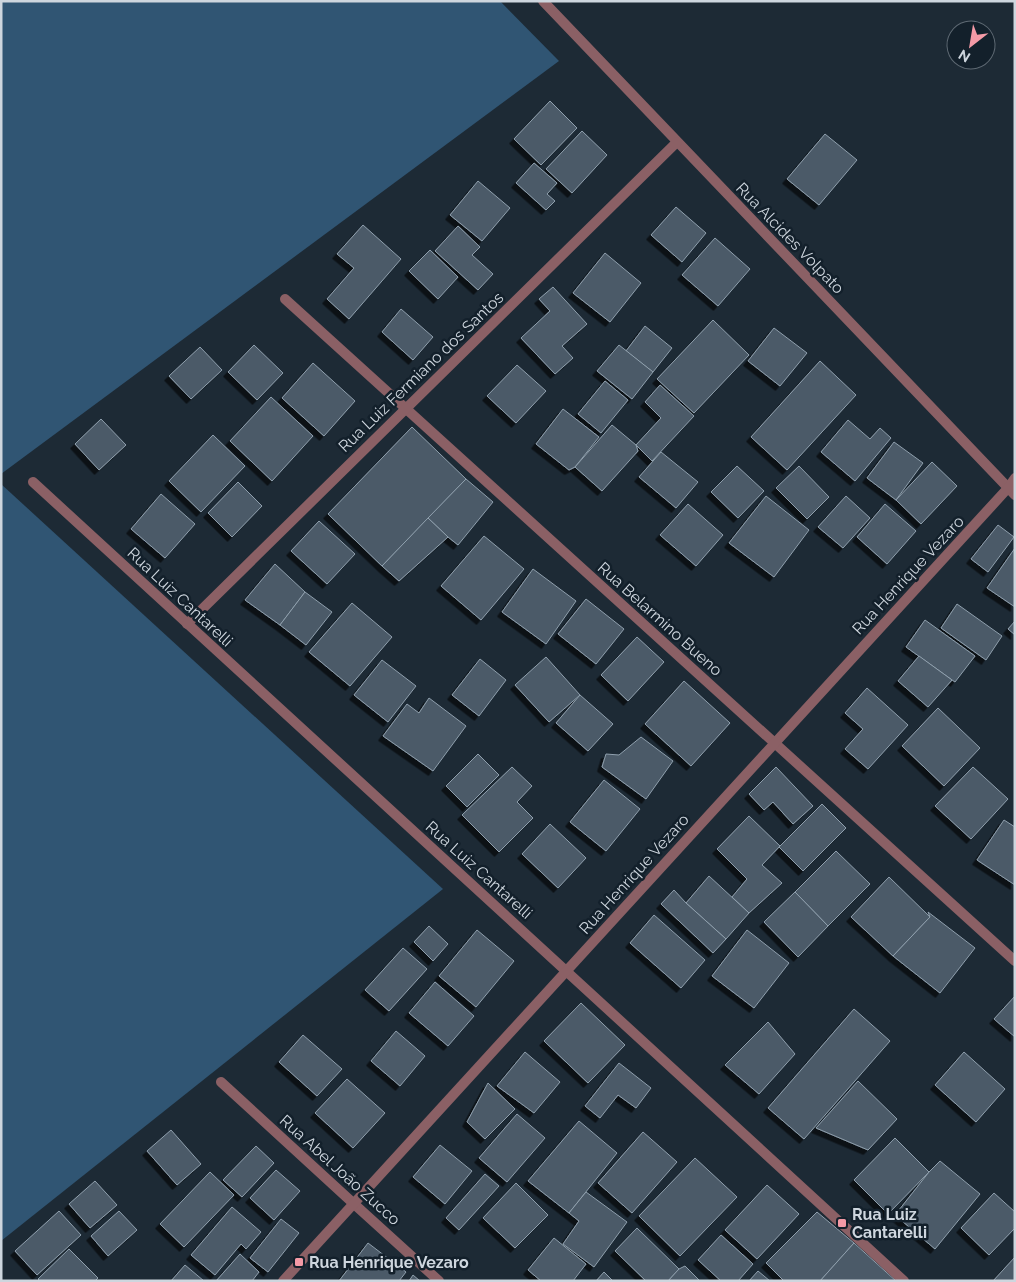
<svg xmlns="http://www.w3.org/2000/svg" width="1016" height="1282" font-family="Raleway,sans-serif">
<style>
.forest{fill:#305573}
.building{fill:#4b5a67;stroke:#8f9fad;filter:url(#shadow)}
.lines{fill:none;stroke-linecap:round;stroke-linejoin:round}
.lane{stroke:#8b6065;stroke-width:10}
.street{stroke:#8b6065;stroke-width:10}
.poi-dot{fill:#f49aa6;stroke:#13202b;stroke-width:2}
.labels{text-anchor:middle;dominant-baseline:central;stroke-width:5;stroke-linejoin:round;paint-order:stroke}
.street-label{font-size:16px;fill:#ced6de;stroke:#13202b}
.poi-label{font-size:16px;font-weight:bold;fill:#ced6de;stroke:#13202b;text-anchor:start}
</style>
<defs>
<filter id="shadow"><feDropShadow dx="-4.5" dy="4.5" stdDeviation="0" flood-color="#0009"/></filter>
</defs>
<rect width="100%" height="100%" fill="#1d2a35"/>
<!-- forest -->
<g class="forest">
<polygon points="1,1 500,1 559,61 1,474"/>
<polygon points="1,484 443,889 1,1241"/>
</g>
<!-- building -->
<g class="building">
<polygon points="550,101 577,128 541,165 514,139"/>
<polygon points="582,131 607,155 572,193 546,169"/>
<polygon points="825,134 857,160 819,205 787,179"/>
<polygon points="534,163 557,183 547,194 555,201 546,210 516,183"/>
<polygon points="478,181 510,208 482,241 450,215"/>
<polygon points="676,207 706,233 682,262 651,235"/>
<polygon points="363,225 401,259 349,319 327,299 354,268 337,254"/>
<polygon points="458,226 480,247 472,255 493,274 478,290 435,251"/>
<polygon points="715,238 750,269 718,306 682,275"/>
<polygon points="430,250 458,277 438,299 409,271"/>
<polygon points="605,253 641,283 610,322 573,293"/>
<polygon points="553,287 587,324 562,346 573,358 555,374 521,338 550,311 539,299"/>
<polygon points="401,309 433,337 413,360 382,332"/>
<polygon points="713,320 749,355 694,413 657,379"/>
<polygon points="645,326 672,348 653,372 626,351"/>
<polygon points="774,328 807,353 780,386 748,361"/>
<polygon points="254,345 283,373 257,400 228,372"/>
<polygon points="619,345 653,372 632,399 597,371"/>
<polygon points="200,347 222,370 191,399 169,376"/>
<polygon points="820,361 856,395 787,470 751,437"/>
<polygon points="313,363 355,401 324,436 282,398"/>
<polygon points="517,365 546,391 516,423 487,396"/>
<polygon points="605,381 628,400 601,433 578,414"/>
<polygon points="660,385 694,416 652,461 636,445 661,418 645,402"/>
<polygon points="271,397 313,436 272,481 230,441"/>
<polygon points="563,409 599,437 575,467 569,470 536,444"/>
<polygon points="101,419 126,445 99,470 75,444"/>
<polygon points="848,420 870,439 880,428 891,438 855,481 821,452"/>
<polygon points="612,425 636,445 638,451 602,491 575,467"/>
<polygon points="412,427 466,479 382,566 328,514"/>
<polygon points="213,435 245,466 201,512 169,481"/>
<polygon points="894,442 923,463 896,500 867,478"/>
<polygon points="661,452 698,482 676,508 639,477"/>
<polygon points="932,462 957,486 921,524 896,500"/>
<polygon points="737,466 764,491 738,518 711,492"/>
<polygon points="799,466 829,497 807,519 776,488"/>
<polygon points="466,479 493,502 458,545 448,537 428,518"/>
<polygon points="238,482 262,506 232,537 208,513"/>
<polygon points="161,494 195,524 165,558 131,529"/>
<polygon points="766,496 809,530 774,577 729,543"/>
<polygon points="846,496 870,518 843,548 818,527"/>
<polygon points="688,504 723,535 696,566 660,535"/>
<polygon points="885,504 916,531 887,564 857,537"/>
<polygon points="428,518 448,537 399,581 382,566"/>
<polygon points="319,521 355,554 327,584 291,551"/>
<polygon points="998,525 1014,537 988,572 971,559"/>
<polygon points="484,536 524,569 481,620 441,586"/>
<polygon points="1015,548 1015,607 987,588"/>
<polygon points="275,564 305,592 280,625 245,600"/>
<polygon points="533,569 576,601 546,644 502,612"/>
<polygon points="305,592 332,612 306,645 280,625"/>
<polygon points="586,599 624,629 596,664 558,634"/>
<polygon points="352,603 392,637 350,686 309,652"/>
<polygon points="957,604 1002,636 986,660 941,628"/>
<polygon points="925,620 975,656 955,682 906,647"/>
<polygon points="1015,621 1015,635 1008,629"/>
<polygon points="637,637 664,662 628,701 601,675"/>
<polygon points="919,656 952,680 928,707 898,681"/>
<polygon points="546,657 580,695 549,722 515,685"/>
<polygon points="480,659 506,680 479,716 452,695"/>
<polygon points="382,660 416,686 388,722 354,695"/>
<polygon points="684,681 730,723 691,766 645,724"/>
<polygon points="867,688 908,725 868,769 845,749 863,729 845,713"/>
<polygon points="580,695 613,724 588,751 556,723"/>
<polygon points="429,698 466,726 433,771 383,736 407,704 419,713"/>
<polygon points="938,708 980,748 944,786 902,746"/>
<polygon points="641,737 673,761 646,799 602,767 606,754 619,755"/>
<polygon points="478,754 499,775 467,807 446,786"/>
<polygon points="512,767 532,786 517,802 533,818 499,852 462,815"/>
<polygon points="776,767 813,806 793,824 773,802 764,810 749,794"/>
<polygon points="973,767 1008,799 971,839 935,806"/>
<polygon points="604,780 640,809 606,851 570,822"/>
<polygon points="822,804 846,828 803,871 779,847"/>
<polygon points="749,816 780,846 762,865 782,883 749,913 732,897 747,879 717,849"/>
<polygon points="1004,820 1015,827 1015,885 977,860"/>
<polygon points="550,824 586,858 558,888 522,854"/>
<polygon points="836,851 870,884 828,926 795,892"/>
<polygon points="709,876 749,913 726,939 686,903"/>
<polygon points="889,877 930,917 893,956 851,917"/>
<polygon points="674,890 686,903 726,939 713,953 661,904"/>
<polygon points="795,892 828,926 798,957 764,922"/>
<polygon points="928,912 975,948 940,993 893,956 930,917"/>
<polygon points="654,915 705,960 681,988 630,943"/>
<polygon points="429,926 448,944 433,961 414,942"/>
<polygon points="477,930 514,961 476,1007 439,976"/>
<polygon points="747,930 789,963 754,1008 712,976"/>
<polygon points="403,948 427,969 389,1011 365,990"/>
<polygon points="435,982 474,1016 448,1046 409,1013"/>
<polygon points="1015,996 1015,1037 994,1019"/>
<polygon points="581,1003 625,1045 588,1083 544,1041"/>
<polygon points="854,1009 890,1041 804,1139 768,1108"/>
<polygon points="768,1022 795,1054 759,1094 725,1065"/>
<polygon points="396,1031 425,1056 400,1086 371,1061"/>
<polygon points="303,1035 342,1069 317,1096 279,1062"/>
<polygon points="525,1052 560,1082 534,1113 497,1086"/>
<polygon points="964,1052 1005,1089 976,1122 935,1085"/>
<polygon points="619,1063 651,1088 636,1108 618,1095 600,1118 585,1106"/>
<polygon points="347,1079 385,1113 353,1148 315,1113"/>
<polygon points="858,1081 897,1119 868,1150 816,1128"/>
<polygon points="488,1083 515,1109 485,1139 467,1122"/>
<polygon points="517,1114 545,1138 507,1182 479,1158"/>
<polygon points="579,1121 617,1153 569,1213 528,1181"/>
<polygon points="171,1130 201,1164 177,1185 147,1151"/>
<polygon points="643,1132 677,1162 632,1213 598,1183"/>
<polygon points="895,1138 929,1172 888,1214 854,1180"/>
<polygon points="440,1145 472,1171 445,1204 413,1177"/>
<polygon points="256,1146 274,1163 242,1197 223,1180"/>
<polygon points="695,1158 737,1197 680,1256 639,1216"/>
<polygon points="940,1161 980,1194 935,1249 895,1215 929,1172"/>
<polygon points="276,1170 300,1191 274,1220 250,1198"/>
<polygon points="210,1172 234,1195 184,1247 160,1224"/>
<polygon points="485,1174 499,1186 459,1230 446,1218"/>
<polygon points="95,1181 117,1205 90,1228 69,1204"/>
<polygon points="516,1183 548,1215 515,1248 483,1218"/>
<polygon points="767,1185 799,1214 757,1259 725,1230"/>
<polygon points="586,1192 627,1222 594,1267 563,1244 579,1221 569,1213"/>
<polygon points="994,1193 1015,1212 1015,1228 989,1255 961,1228"/>
<polygon points="232,1207 261,1232 246,1249 241,1244 215,1275 191,1255"/>
<polygon points="59,1211 81,1235 37,1275 15,1251"/>
<polygon points="119,1211 137,1230 108,1256 91,1236"/>
<polygon points="817,1212 854,1243 820,1281 784,1281 766,1263"/>
<polygon points="281,1219 299,1233 268,1272 250,1258"/>
<polygon points="637,1228 679,1269 668,1281 646,1281 615,1251"/>
<polygon points="721,1235 753,1264 738,1281 721,1281 698,1260"/>
<polygon points="554,1238 586,1264 573,1281 541,1281 528,1270"/>
<polygon points="368,1243 406,1272 399,1281 339,1281"/>
<polygon points="854,1243 896,1281 820,1281"/>
<polygon points="69,1249 98,1278 95,1281 40,1281 38,1279"/>
<polygon points="240,1254 259,1272 252,1281 216,1281"/>
<polygon points="1015,1257 1015,1281 993,1281"/>
<polygon points="185,1265 204,1281 171,1281"/>
<polygon points="685,1266 700,1281 668,1281 679,1269"/>
<polygon points="758,1271 770,1281 749,1281"/>
<polygon points="604,1272 613,1281 596,1281"/>
<polygon points="413,1275 420,1281 409,1281"/>
</g>
<g class="lines">
<!-- lane -->
<polyline class="lane" points="221,1082 353,1203"/>
<!-- street -->
<g class="street">
<polyline points="543,1 1015,495"/>
<polyline points="285,299 1015,961"/>
<polyline points="33,482 904,1281"/>
<polyline points="187,624 677,142"/>
<polyline points="353,1203 439,1281"/>
<polyline points="283,1281 1008,488 1015,478"/>
</g>
</g>
<!-- markers -->
<g class="poi-dot">
<rect x="837" y="1218" width="10" height="10" rx="2.5"/>
<rect x="294" y="1257" width="10" height="10" rx="2.5"/>
</g>
<g class="labels">
<!-- street labels -->
<g class="street-label">
<text transform="translate(790 238) rotate(46)">Rua Alcides Volpato</text>
<text transform="translate(421 372) rotate(-44)">Rua Luiz Fermiano dos Santos</text>
<text transform="translate(908 575) rotate(-47)">Rua Henrique Vezaro</text>
<text transform="translate(180 597) rotate(43)">Rua Luiz Cantarelli</text>
<text transform="translate(660 619) rotate(42)">Rua Belarmino Bueno</text>
<text transform="translate(479 870) rotate(42)">Rua Luiz Cantarelli</text>
<text transform="translate(634 874) rotate(-48)">Rua Henrique Vezaro</text>
<text transform="translate(340 1170) rotate(42)">Rua Abel João Zucco</text>
</g>
<!-- poi labels -->
<g class="poi-label">
<text x="852" y="1214">Rua Luiz<tspan x="852" dy="18">Cantarelli</tspan></text>
<text x="309" y="1262">Rua Henrique Vezaro</text>
</g>
</g>
<!-- border -->
<rect width="1016" height="1282" fill="none" stroke="#ced6de" stroke-width="5"/>
<!-- north arrow -->
<g transform="translate(971 45) rotate(211)"><circle r="24" fill="#13202b" stroke="#5e6973"/>
<path d="M0-4L9 19L0 12L-9 19Z" fill="#f49aa6"/>
<text y="-8" font-size="14" font-weight="bold" text-anchor="middle" fill="#ced6de">N</text>
</g>
</svg>
